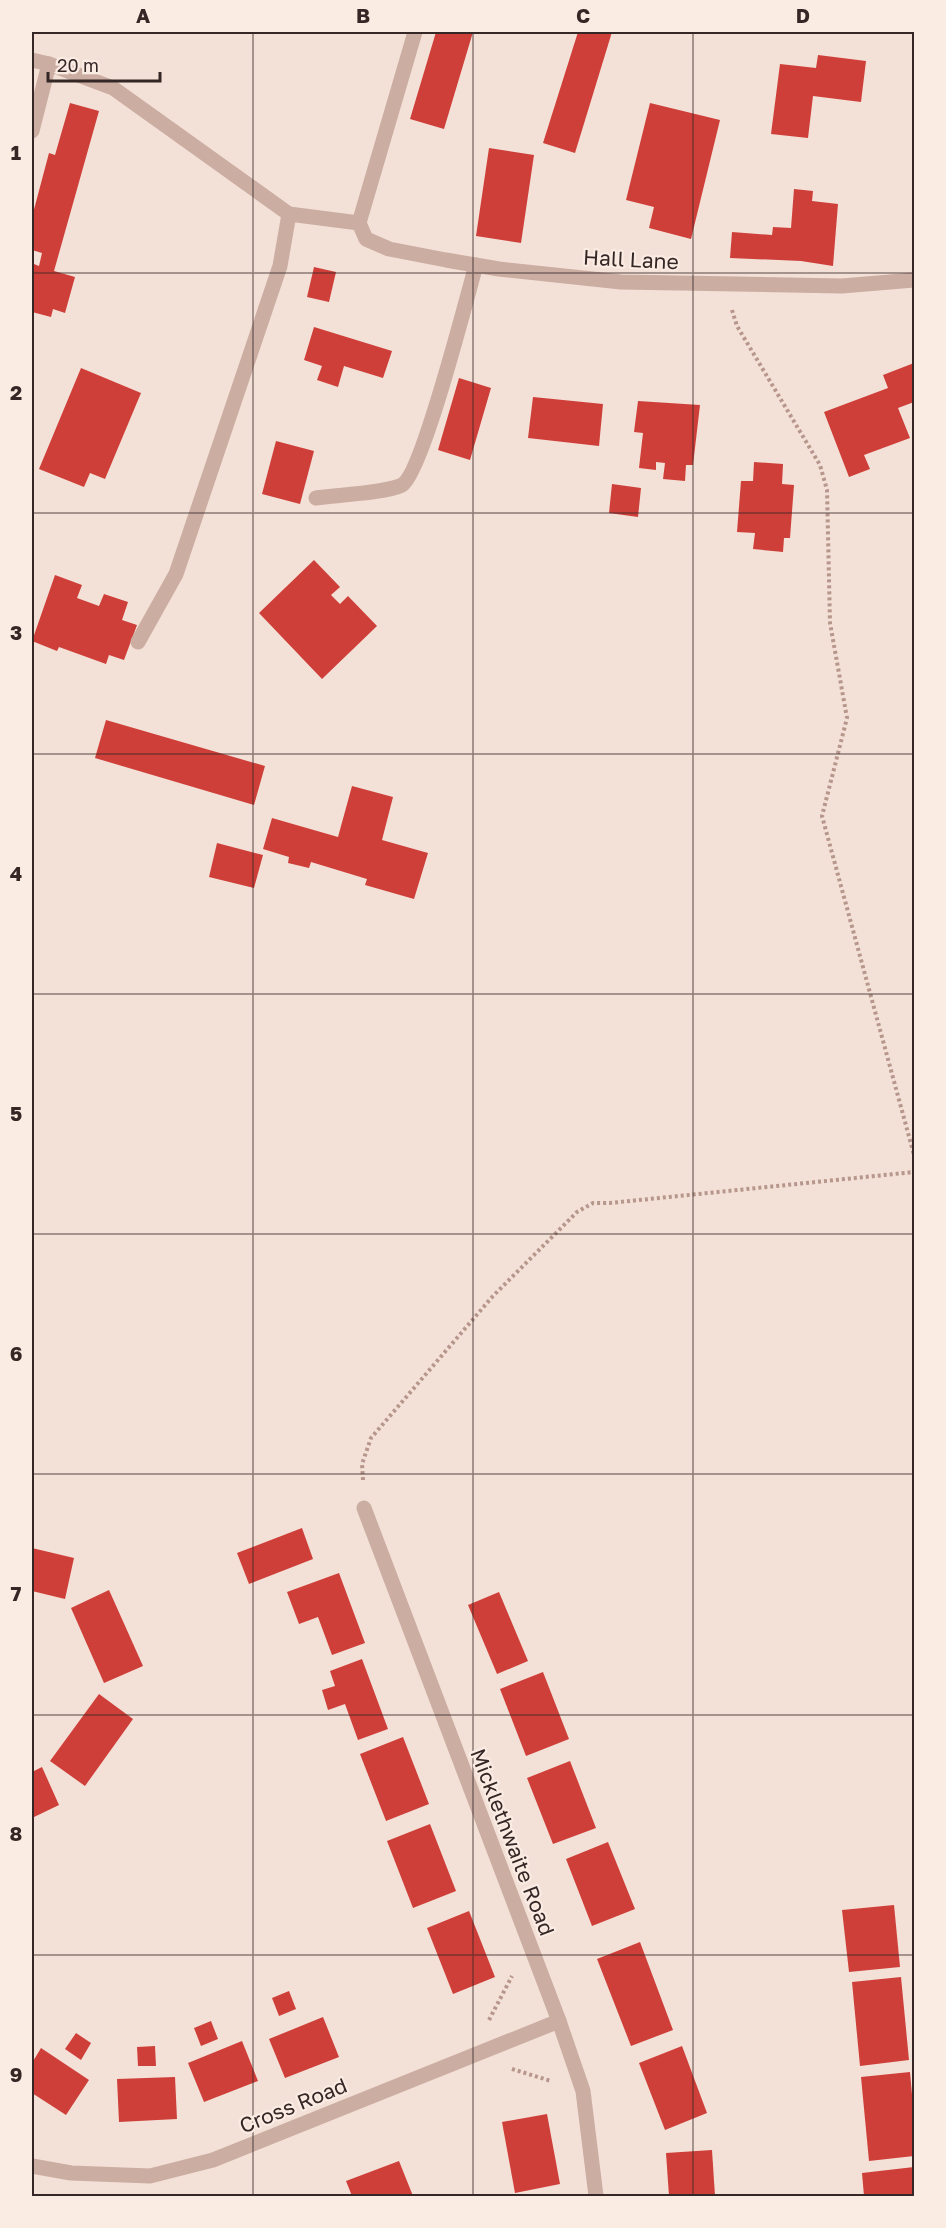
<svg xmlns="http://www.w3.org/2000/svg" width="946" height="2228" font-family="'Golos Text',sans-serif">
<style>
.building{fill:#cf3f39}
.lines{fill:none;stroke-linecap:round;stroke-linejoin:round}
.path{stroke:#b7968c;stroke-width:4;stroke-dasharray:3 3;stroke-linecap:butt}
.lane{stroke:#cbada2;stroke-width:15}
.street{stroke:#cbada2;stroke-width:15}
.grid{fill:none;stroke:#352725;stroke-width:1.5;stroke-opacity:0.55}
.labels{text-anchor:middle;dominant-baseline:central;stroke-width:4.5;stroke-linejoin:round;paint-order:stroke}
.street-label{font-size:21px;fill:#352725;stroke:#faebe3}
.neatline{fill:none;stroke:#352725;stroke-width:2}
.grid-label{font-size:20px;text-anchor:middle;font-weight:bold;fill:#352725}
</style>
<rect width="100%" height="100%" fill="#f3e0d7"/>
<!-- building -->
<g class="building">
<polygon points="436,32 473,32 444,129 410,119"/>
<polygon points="578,32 612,32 575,153 543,143"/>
<polygon points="818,55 866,61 861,102 813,96 808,138 771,134 780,64 816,68"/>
<polygon points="70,103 99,111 54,271 75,277 65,313 53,309 51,317 32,312 32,274 34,264 39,266 42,253 32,250 32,217 49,153 55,155"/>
<polygon points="650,103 720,120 691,239 649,228 654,207 626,200"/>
<polygon points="489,148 534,155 521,243 476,236"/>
<polygon points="794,189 813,191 812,201 838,204 833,266 801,261 730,258 732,232 772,235 773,227 791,228"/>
<polygon points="314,267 336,272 329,302 307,297"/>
<polygon points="314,327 392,351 383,378 344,366 338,387 317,380 322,366 304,360"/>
<polygon points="914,363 914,402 898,408 910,438 864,455 870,469 849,477 824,412 888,388 883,375"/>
<polygon points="81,368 141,393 105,479 90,473 84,487 39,469"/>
<polygon points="459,378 491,388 470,460 438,450"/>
<polygon points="533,397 603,404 599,446 528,438"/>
<polygon points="638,401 700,405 693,465 686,465 685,481 663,479 665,463 656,462 656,470 639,468 643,433 634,432"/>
<polygon points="276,441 314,451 300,504 262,494"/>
<polygon points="754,462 783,464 782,484 794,485 790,538 784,538 783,552 753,549 755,533 737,532 741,481 753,481"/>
<polygon points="612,484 641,488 638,517 609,513"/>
<polygon points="314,560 340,587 331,595 340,604 348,596 377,626 322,679 259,613"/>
<polygon points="55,575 82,585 77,598 99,606 104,594 128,602 122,620 137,625 124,660 109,655 106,664 59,647 57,651 32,641"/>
<polygon points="106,720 265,766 254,805 95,758"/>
<polygon points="352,786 393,797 382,840 428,853 414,899 365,885 367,879 311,862 309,868 288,863 289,857 263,849 272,818 338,837"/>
<polygon points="217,843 263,855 254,888 209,877"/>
<polygon points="302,1528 313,1559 249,1584 237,1553"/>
<polygon points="32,1548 74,1558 65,1599 32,1591"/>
<polygon points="339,1573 365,1643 332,1655 318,1617 299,1624 287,1592"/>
<polygon points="109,1590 143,1666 104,1683 71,1608"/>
<polygon points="499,1592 528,1661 497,1674 468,1605"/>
<polygon points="362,1659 388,1729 358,1740 345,1704 328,1710 322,1690 335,1686 330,1671"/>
<polygon points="543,1672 569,1739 526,1756 500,1689"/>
<polygon points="99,1694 133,1719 85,1786 50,1761"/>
<polygon points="403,1737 429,1804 386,1821 360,1754"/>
<polygon points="570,1761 596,1828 553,1844 527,1778"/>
<polygon points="42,1767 59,1805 32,1818 32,1772"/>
<polygon points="430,1824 456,1891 413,1908 387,1841"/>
<polygon points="608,1842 635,1909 592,1926 566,1859"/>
<polygon points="894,1905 900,1967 849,1972 842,1910"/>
<polygon points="469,1911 495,1977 453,1994 427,1928"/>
<polygon points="640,1942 673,2030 631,2046 597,1959"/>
<polygon points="901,1977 909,2060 860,2066 852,1982"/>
<polygon points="289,1991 296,2009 279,2016 272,1998"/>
<polygon points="323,2017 339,2057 285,2078 269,2039"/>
<polygon points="211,2021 218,2039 201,2046 194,2028"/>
<polygon points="76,2033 91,2043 81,2060 65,2049"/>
<polygon points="242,2041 258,2081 204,2102 188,2063"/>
<polygon points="155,2046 156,2066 138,2066 137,2047"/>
<polygon points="682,2046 707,2113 665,2130 639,2063"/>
<polygon points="41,2048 89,2080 66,2115 32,2093 32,2063"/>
<polygon points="910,2072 914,2117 914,2156 869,2161 861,2077"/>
<polygon points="175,2077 177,2119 119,2122 117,2079"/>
<polygon points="547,2114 560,2184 515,2193 502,2122"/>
<polygon points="712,2150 715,2196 669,2196 666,2153"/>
<polygon points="399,2161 413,2196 352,2196 346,2181"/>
<polygon points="914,2167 914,2196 864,2196 862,2173"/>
</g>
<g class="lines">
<!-- path -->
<g class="path">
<polyline points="732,310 737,326 820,465 827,490 830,623 847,718 822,816 914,1155"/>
<polyline points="363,1480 362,1464 371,1438 493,1296 577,1212 593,1203 610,1203 914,1172"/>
<polyline points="489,2020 512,1976"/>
<polyline points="512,2069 551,2081"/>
</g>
<!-- lane -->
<g class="lane">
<polyline points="32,60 49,64 113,88 289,214 280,266 176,574 138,642"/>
<polyline points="32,131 49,64"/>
<path d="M316,498C337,495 386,493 402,485C422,474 467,297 476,265"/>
</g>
<!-- street -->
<g class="street">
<polyline points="289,214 359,223 366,239 389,249 446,260 499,269 621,282 842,286 914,280"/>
<polyline points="359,223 415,32"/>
<polyline points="364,1508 559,2021 583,2091 596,2196"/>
<polyline points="32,2166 71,2173 150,2176 213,2160 559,2021"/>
</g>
</g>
<!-- grid -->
<path class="grid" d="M253,32V2196M473,32V2196M693,32V2196M32,273H914M32,513H914M32,754H914M32,994H914M32,1234H914M32,1474H914M32,1715H914M32,1955H914"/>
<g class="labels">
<!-- street labels -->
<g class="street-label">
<text transform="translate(631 259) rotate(3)">Hall Lane</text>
<text transform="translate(513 1842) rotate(69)">Micklethwaite Road</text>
<text transform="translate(293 2105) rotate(-22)">Cross Road</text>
</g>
</g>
<!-- border -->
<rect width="946" height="2228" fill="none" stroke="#faebe3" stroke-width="66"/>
<!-- scale -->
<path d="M48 72v9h112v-9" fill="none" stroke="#352725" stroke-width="3"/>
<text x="57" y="72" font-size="18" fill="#352725" stroke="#faebe3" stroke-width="4.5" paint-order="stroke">20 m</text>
<rect x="33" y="33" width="880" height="2162" class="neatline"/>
<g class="grid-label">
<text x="143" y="23">A</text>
<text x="363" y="23">B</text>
<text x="583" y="23">C</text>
<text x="803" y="23">D</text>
<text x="16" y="160">1</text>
<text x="16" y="400">2</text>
<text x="16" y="640">3</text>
<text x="16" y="881">4</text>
<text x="16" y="1121">5</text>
<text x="16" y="1361">6</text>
<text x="16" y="1601">7</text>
<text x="16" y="1841">8</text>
<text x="16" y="2082">9</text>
</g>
</svg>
